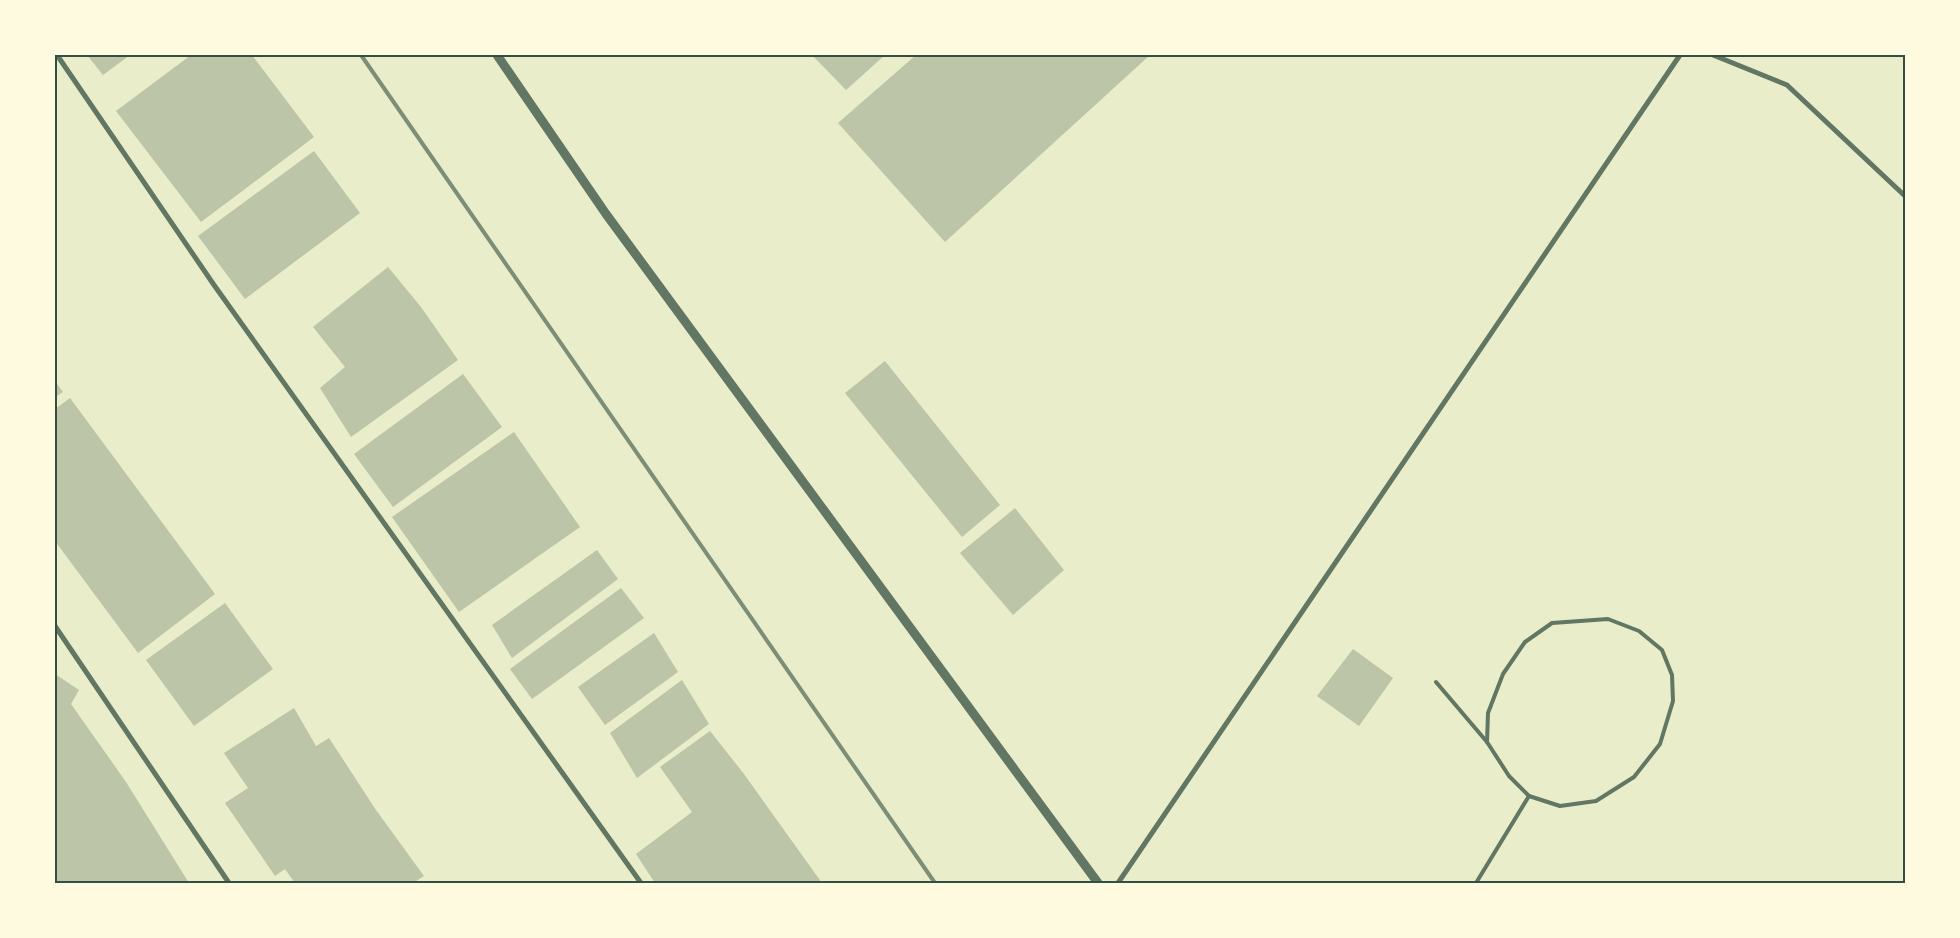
<svg xmlns="http://www.w3.org/2000/svg" width="1960" height="938" font-family="'DM Sans',sans-serif">
<style>
.building{fill:#bcc5a7}
.lines{fill:none;stroke-linecap:round;stroke-linejoin:round}
.service{stroke:#617663;stroke-width:4}
.minor{stroke:#617663;stroke-width:5}
.tertiary{stroke:#617663;stroke-width:9}
.rail{stroke:#7c8e77;stroke-width:4}
.neatline{fill:none;stroke:#344e41;stroke-width:2}
</style>
<rect width="100%" height="100%" fill="#e9edc9"/>
<!-- building -->
<g class="building">
<polygon points="87,55 130,55 103,75"/>
<polygon points="191,55 252,55 314,137 201,222 116,111"/>
<polygon points="812,55 885,55 846,90"/>
<polygon points="916,55 1150,55 945,242 838,123"/>
<polygon points="314,151 360,213 245,299 198,236"/>
<polygon points="388,267 421,307 458,360 351,437 320,388 345,367 313,327"/>
<polygon points="885,361 1000,505 962,537 845,393"/>
<polygon points="463,374 502,427 393,507 354,454"/>
<polygon points="55,381 63,392 55,397"/>
<polygon points="70,398 215,594 138,653 55,541 55,409"/>
<polygon points="514,432 580,527 459,612 392,517"/>
<polygon points="1015,508 1064,570 1013,615 960,553"/>
<polygon points="597,550 618,579 512,658 492,625"/>
<polygon points="621,588 644,618 532,699 510,669"/>
<polygon points="225,603 273,669 194,726 146,660"/>
<polygon points="654,633 678,672 605,725 578,687"/>
<polygon points="1353,649 1393,678 1359,726 1317,696"/>
<polygon points="55,674 79,690 71,704 126,782 189,883 55,883"/>
<polygon points="682,680 709,724 637,778 610,733"/>
<polygon points="294,708 316,746 329,738 376,810 424,876 413,883 295,883 285,869 275,876 225,803 248,788 224,753"/>
<polygon points="710,731 744,774 822,883 655,883 636,854 692,812 660,767"/>
</g>
<g class="lines">
<!-- service -->
<g class="service">
<polyline points="1436,682 1487,742 1509,776 1529,796"/>
<polyline points="1476,883 1529,796 1560,806 1596,801 1634,777 1660,744 1673,701 1672,675 1662,650 1639,631 1608,619 1552,623 1525,642 1503,674 1488,713 1487,742"/>
</g>
<!-- minor -->
<g class="minor">
<polyline points="57,55 214,285 641,883"/>
<polyline points="1713,55 1787,85 1905,196"/>
<polyline points="55,626 229,883"/>
<polyline points="1118,883 1680,55"/>
</g>
<!-- tertiary -->
<polyline class="tertiary" points="497,55 606,214 1098,883"/>
<!-- rail -->
<polyline class="rail" points="361,55 935,883"/>
</g>
<!-- border -->
<rect width="1960" height="938" fill="none" stroke="#fefae0" stroke-width="112"/>
<rect x="56" y="56" width="1848" height="826" class="neatline"/>
</svg>
